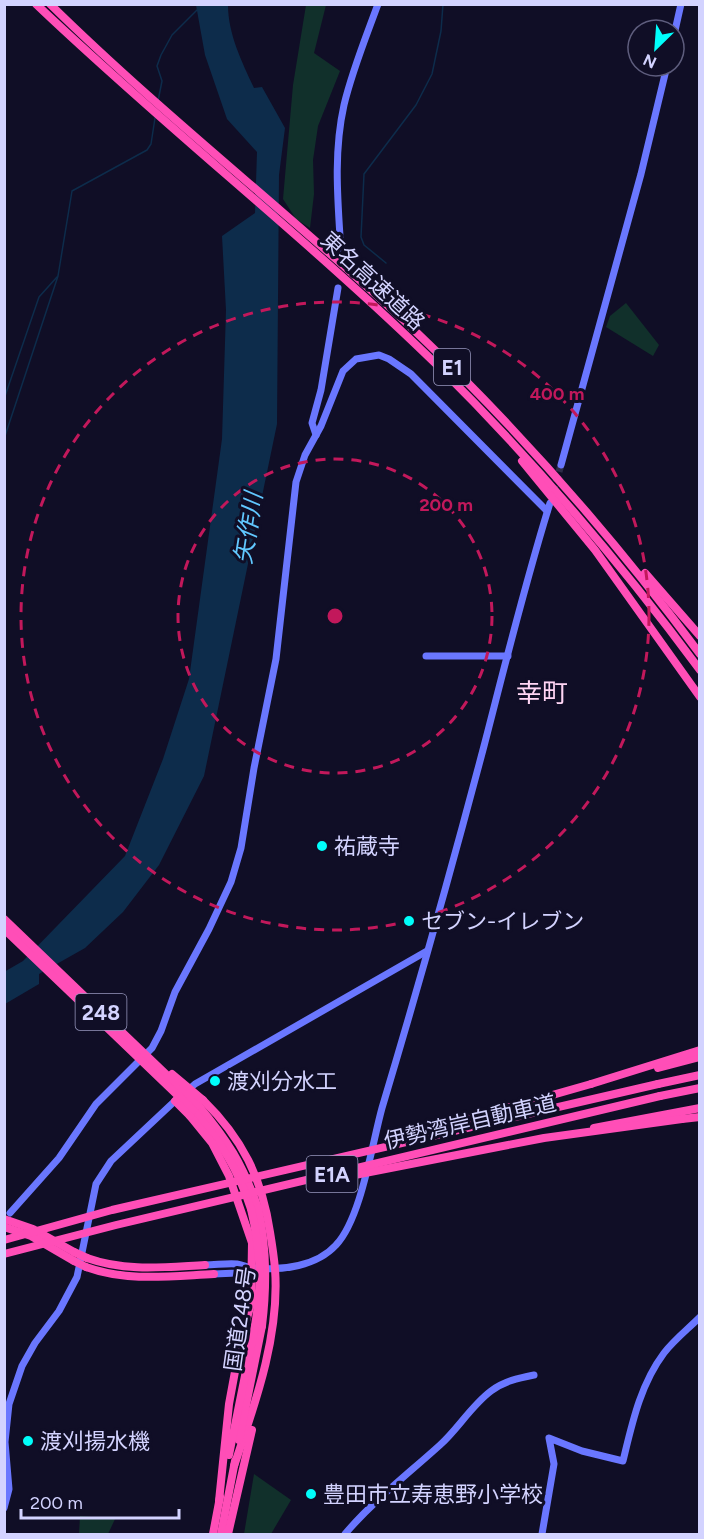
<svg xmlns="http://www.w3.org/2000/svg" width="704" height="1539" font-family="Figtree,'Noto Sans JP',sans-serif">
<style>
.green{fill:#11302b}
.water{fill:#0d2c4b}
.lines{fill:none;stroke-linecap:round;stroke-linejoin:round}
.stream{stroke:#0d2c4b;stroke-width:1.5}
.secondary-tunnel{stroke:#2d2c47;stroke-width:7;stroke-dasharray:7 3.5;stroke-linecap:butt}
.secondary{stroke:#6a77ff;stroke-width:7}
.highway{stroke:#ff4eb7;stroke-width:8}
.highway-bridge{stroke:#ff4eb7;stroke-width:8}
.ring{fill:none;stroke:#c2185b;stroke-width:3;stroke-dasharray:10 8}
.poi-dot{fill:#00fefb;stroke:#100e26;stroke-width:2}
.labels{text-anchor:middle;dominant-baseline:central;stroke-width:6;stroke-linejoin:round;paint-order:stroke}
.shield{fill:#100e26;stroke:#9898be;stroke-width:1.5}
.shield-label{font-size:21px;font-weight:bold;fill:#d3d3ff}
.street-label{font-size:22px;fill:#d3d3ff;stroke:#100e26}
.poi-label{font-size:22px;fill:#d3d3ff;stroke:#100e26;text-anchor:start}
.water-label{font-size:24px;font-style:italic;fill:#61c8ff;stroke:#100e26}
.quarter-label{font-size:26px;fill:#ffd5f4;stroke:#100e26}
.centre{fill:#c2185b;stroke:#100e26;stroke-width:3}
.ring-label{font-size:18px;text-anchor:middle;font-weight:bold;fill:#c2185b;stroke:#100e26;stroke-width:6;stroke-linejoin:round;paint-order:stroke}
</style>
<rect width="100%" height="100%" fill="#100e26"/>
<!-- green -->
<g class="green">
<polygon points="306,5 326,5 314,53 340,71 318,126 313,160 314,194 310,228 296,219 283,199 293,85"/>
<polygon points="626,303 659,345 653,356 606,327 610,316"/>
<polygon points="254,1474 291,1500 271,1534 244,1534"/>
<polygon points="80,1516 115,1519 108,1534 79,1534"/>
</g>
<!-- water -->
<path class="water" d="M196,5H228C228,34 242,62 254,88L262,87L285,128L279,175L277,424L204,776L159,865L123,912L85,948L39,974V984L5,1004L4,972L23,961L125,856L163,759L189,679L222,439L226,310L222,236L255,213L257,152L227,119L205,55Z"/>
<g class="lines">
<!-- stream -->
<g class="stream">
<polyline points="158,101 162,81 157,66 161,55 172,35 197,10"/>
<polyline points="386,263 364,245 361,237 364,174 416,105 432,74 441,31 443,4"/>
<polyline points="4,399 39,297 57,277"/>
<polyline points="4,439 58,276 72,191 147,150 151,144 155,118"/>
</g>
<!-- secondary-tunnel -->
<polyline class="secondary-tunnel" points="553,492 561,465"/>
<!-- secondary -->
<g class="secondary">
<polyline points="674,35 681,4"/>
<path d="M341,252C338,203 333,154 344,105C352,71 366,37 378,4"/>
<polyline points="316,435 312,423 321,390 338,288"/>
<polyline points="561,465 641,174 667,66"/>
<polyline points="426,656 508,656"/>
<polyline points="186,1092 195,1084 427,951"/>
<polyline points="10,1213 59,1158 96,1104 152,1048 161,1031 175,992 209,929 231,882 241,848 254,768 276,659 296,482 305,455 321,426 343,371 356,359 379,355 389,359 411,374 547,511"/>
<path d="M205,1265C216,1265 227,1263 237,1264C243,1265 249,1268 255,1268C282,1271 317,1266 336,1245C361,1219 372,1144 382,1108C418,988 452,867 484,746C505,665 525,583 550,503"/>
<polyline points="214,1274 237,1273 253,1268"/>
<polyline points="4,1508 9,1489 5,1442 9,1404 22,1366 35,1343 59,1311 77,1277 96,1184 111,1161 177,1099"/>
<path d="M345,1534C373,1501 408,1474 440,1445C458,1429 471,1406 491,1391C504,1381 519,1378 534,1375"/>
<path d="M542,1534L554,1464L549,1438L582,1451L623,1461C632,1424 640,1385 664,1353C674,1340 688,1329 700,1317"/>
</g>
<!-- highway -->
<g class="highway">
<path d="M36,4C167,129 309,240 437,365C533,460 620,562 700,670"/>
<path d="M50,4C166,118 294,217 412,328C517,428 613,537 700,654"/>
<polyline points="522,461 595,550 700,697"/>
<polyline points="645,573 700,636"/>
<polyline points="658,1068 700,1057"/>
<polyline points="591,1084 700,1050"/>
<polyline points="658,1084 700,1075"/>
<polyline points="660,1096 700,1088"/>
<path d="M203,1100C242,1138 262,1178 270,1232C272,1244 274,1257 275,1269C280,1335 255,1404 234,1466"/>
<path d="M198,1105C228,1141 242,1163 258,1208"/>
<path d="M193,1110C221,1142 238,1169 251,1209"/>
<polyline points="190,1116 212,1143 229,1176 252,1243 251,1304 241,1339 229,1404 219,1501"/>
<polyline points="682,1119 700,1117"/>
<polyline points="594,1128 700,1108"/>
<polyline points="4,1219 33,1229 74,1252"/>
<polyline points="4,1227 31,1236 74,1261"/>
<path d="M87,1258C126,1272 165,1267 205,1265"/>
<path d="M86,1267C127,1282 171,1276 214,1274"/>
<polyline points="239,1440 262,1326"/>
<polyline points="229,1455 255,1326"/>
<polyline points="213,1534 220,1497"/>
<polyline points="221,1534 235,1461"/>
<polyline points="228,1534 252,1430"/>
</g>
<!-- highway-bridge -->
<g class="highway-bridge">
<polyline points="4,919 198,1105"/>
<polyline points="4,929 193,1110"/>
<polyline points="172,1074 203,1100"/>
<polyline points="175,1101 190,1116"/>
<polyline points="411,1137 461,1121 591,1084"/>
<polyline points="319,1182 544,1138 682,1119"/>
<path d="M258,1208C267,1248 267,1285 262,1326"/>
<path d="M251,1209C261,1251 262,1283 255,1326"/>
<polyline points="4,1240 112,1210 658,1084"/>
<polyline points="74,1252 87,1258"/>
<polyline points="4,1254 116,1225 660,1096"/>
<polyline points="74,1261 86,1267"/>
</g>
</g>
<!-- distance rings -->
<g class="ring">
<circle cx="335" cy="616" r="157"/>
<circle cx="335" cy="616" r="314"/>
</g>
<!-- markers -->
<g class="poi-dot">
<circle cx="322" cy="846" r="6"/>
<circle cx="409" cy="921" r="6"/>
<circle cx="215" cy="1081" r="6"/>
<circle cx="28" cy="1441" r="6"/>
<circle cx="311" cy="1494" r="6"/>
</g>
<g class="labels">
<!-- shield labels -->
<g class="shield">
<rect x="434" y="349" width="36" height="36" rx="4.5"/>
<rect x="75.5" y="994" width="51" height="36" rx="4.5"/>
<rect x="306.5" y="1156" width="51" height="36" rx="4.5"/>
</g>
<g class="shield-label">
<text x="452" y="367">E1</text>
<text x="101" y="1012">248</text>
<text x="332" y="1174">E1A</text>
</g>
<!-- street labels -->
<g class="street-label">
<text transform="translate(373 281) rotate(43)">東名高速道路</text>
<text transform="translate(470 1122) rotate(-13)">伊勢湾岸自動車道</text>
<text transform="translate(240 1319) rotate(-82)">国道248号</text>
</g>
<!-- poi labels -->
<g class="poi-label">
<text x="334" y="846">祐蔵寺</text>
<text x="421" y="921">セブン-イレブン</text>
<text x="227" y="1081">渡刈分水工</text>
<text x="40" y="1441">渡刈揚水機</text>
<text x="323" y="1494">豊田市立寿恵野小学校</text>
</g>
<!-- water labels -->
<g class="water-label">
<text transform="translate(248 528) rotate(-81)">矢作川</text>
</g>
<!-- quarter labels -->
<g class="quarter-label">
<text x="542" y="693">幸町</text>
</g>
</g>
<circle cx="335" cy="616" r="9" class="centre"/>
<g class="ring-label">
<text x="557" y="400">400 m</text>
<text x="446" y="511">200 m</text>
</g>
<!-- border -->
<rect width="704" height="1539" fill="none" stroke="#d3d3ff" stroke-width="12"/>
<!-- north arrow -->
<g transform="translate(656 48) rotate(205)"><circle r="28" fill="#100e26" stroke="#5e5d7d" stroke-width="1.5"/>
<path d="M0-4.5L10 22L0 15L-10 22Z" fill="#00fefb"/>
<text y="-9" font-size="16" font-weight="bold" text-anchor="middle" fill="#d3d3ff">N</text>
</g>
<!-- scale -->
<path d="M21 1509v9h158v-9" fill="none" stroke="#d3d3ff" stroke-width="3"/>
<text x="30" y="1509" font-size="18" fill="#d3d3ff" stroke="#100e26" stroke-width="4.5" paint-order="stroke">200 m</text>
</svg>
